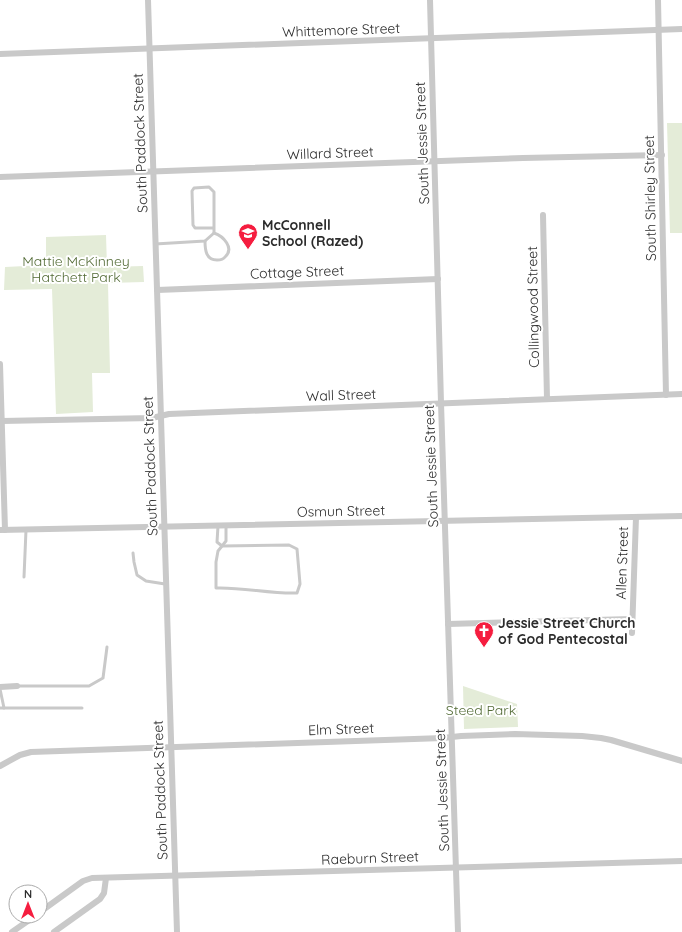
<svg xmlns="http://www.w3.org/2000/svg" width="682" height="932" font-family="Quicksand,sans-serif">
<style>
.green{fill:#e4ecd8}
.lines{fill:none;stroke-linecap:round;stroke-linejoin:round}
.service{stroke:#c9c9c9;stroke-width:3}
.minor{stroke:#c9c9c9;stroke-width:6}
.labels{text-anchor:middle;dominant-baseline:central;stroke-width:4;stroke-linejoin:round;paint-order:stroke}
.street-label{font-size:14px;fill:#2c2c2c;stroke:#fff}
.poi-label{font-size:14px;font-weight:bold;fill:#2c2c2c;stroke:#fff;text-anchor:start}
.park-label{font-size:14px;fill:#536b36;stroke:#fff}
</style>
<rect width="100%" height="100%" fill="#fff"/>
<!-- green -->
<g class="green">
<polygon points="667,123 682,123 682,233 670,233"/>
<polygon points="106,235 107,267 143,266 144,282 108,283 110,373 92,373 93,412 56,414 52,289 4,290 5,267 46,265 46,237"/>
<polygon points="463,686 517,704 518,727 464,729"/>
</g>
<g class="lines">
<!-- service -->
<g class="service">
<path d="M205,241C205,250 206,260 217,260C220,260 223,260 225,257C235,248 223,236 214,233"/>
<polyline points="155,244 205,241 214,233 214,192 209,187 194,188 192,191 193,225 195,228 214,228"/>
<polyline points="218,526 217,542 222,546 226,541 226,526"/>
<path d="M289,545L297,549L300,584L297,593C270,594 243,587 216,588V562L218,551L222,546Z"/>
<polyline points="133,553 134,562 137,575 146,581 165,584"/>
<polyline points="24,577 26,530"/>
<polyline points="17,686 89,686 103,678 107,647"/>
<polyline points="0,689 4,708 0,708"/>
<polyline points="4,708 82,708"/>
</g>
<!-- minor -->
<g class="minor">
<polyline points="148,0 177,932"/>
<polyline points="430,0 441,403 458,932"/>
<polyline points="658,0 666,395"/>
<polyline points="0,54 682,29"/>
<polyline points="0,177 523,158 662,155"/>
<polyline points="543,215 547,399"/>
<polyline points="157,290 438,279"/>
<polyline points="0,364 5,530"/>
<polyline points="2,421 152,418 169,414 682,394"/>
<polyline points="0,530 682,516"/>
<polyline points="448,624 632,619"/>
<polyline points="632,633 636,517"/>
<polyline points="0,687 17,686"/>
<polyline points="0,766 20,755 31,752 443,738 461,736 515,734 582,736 601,738 611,740 682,761"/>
<polyline points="40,912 83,881 92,878 682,861"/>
<polyline points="12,932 35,916"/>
<polyline points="54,932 100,899 104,893 106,878"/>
</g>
</g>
<!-- icons -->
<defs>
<symbol id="school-pin" viewBox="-11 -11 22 30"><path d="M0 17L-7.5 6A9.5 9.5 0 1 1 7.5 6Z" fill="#f51d3f" stroke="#fff"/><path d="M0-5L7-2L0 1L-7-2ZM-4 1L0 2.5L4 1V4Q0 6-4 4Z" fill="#fff"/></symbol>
<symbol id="church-pin" viewBox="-11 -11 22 30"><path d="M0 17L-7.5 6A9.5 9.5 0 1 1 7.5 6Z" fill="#f51d3f" stroke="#fff"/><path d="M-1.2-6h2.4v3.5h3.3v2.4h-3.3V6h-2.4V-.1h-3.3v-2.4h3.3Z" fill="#fff"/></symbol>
</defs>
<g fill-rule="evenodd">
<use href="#school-pin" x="237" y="222" width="22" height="30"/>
<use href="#church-pin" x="473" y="620" width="22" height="30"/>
</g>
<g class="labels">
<!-- street labels -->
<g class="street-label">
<text transform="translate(341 30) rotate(-2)">Whittemore Street</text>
<text transform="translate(140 143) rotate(-92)">South Paddock Street</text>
<text transform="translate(422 143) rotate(-92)">South Jessie Street</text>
<text transform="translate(330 153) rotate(-2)">Willard Street</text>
<text transform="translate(650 198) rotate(-91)">South Shirley Street</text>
<text transform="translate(297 272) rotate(-2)">Cottage Street</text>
<text transform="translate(533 307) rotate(-91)">Collingwood Street</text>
<text transform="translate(341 395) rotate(-2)">Wall Street</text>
<text transform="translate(150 466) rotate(-92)">South Paddock Street</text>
<text transform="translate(431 466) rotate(-92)">South Jessie Street</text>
<text transform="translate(341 511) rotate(-1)">Osmun Street</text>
<text transform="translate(622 563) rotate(-88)">Allen Street</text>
<text transform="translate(341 729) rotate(-2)">Elm Street</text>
<text transform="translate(160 790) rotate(-92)">South Paddock Street</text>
<text transform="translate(442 790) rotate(-92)">South Jessie Street</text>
<text transform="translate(370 858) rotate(-2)">Raeburn Street</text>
</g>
<!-- poi labels -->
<g class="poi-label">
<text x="262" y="225">McConnell<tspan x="262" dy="16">School (Razed)</tspan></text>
<text x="498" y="623">Jessie Street Church<tspan x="498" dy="16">of God Pentecostal</tspan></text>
</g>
<!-- park labels -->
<g class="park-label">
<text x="76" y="261">Mattie McKinney<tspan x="76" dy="16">Hatchett Park</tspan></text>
<text x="481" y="710">Steed Park</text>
</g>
</g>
<!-- north arrow -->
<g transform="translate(28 904)"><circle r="19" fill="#ffffff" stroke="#ababab"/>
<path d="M0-3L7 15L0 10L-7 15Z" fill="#f51d3f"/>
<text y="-6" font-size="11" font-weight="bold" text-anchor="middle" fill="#2c2c2c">N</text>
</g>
</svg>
